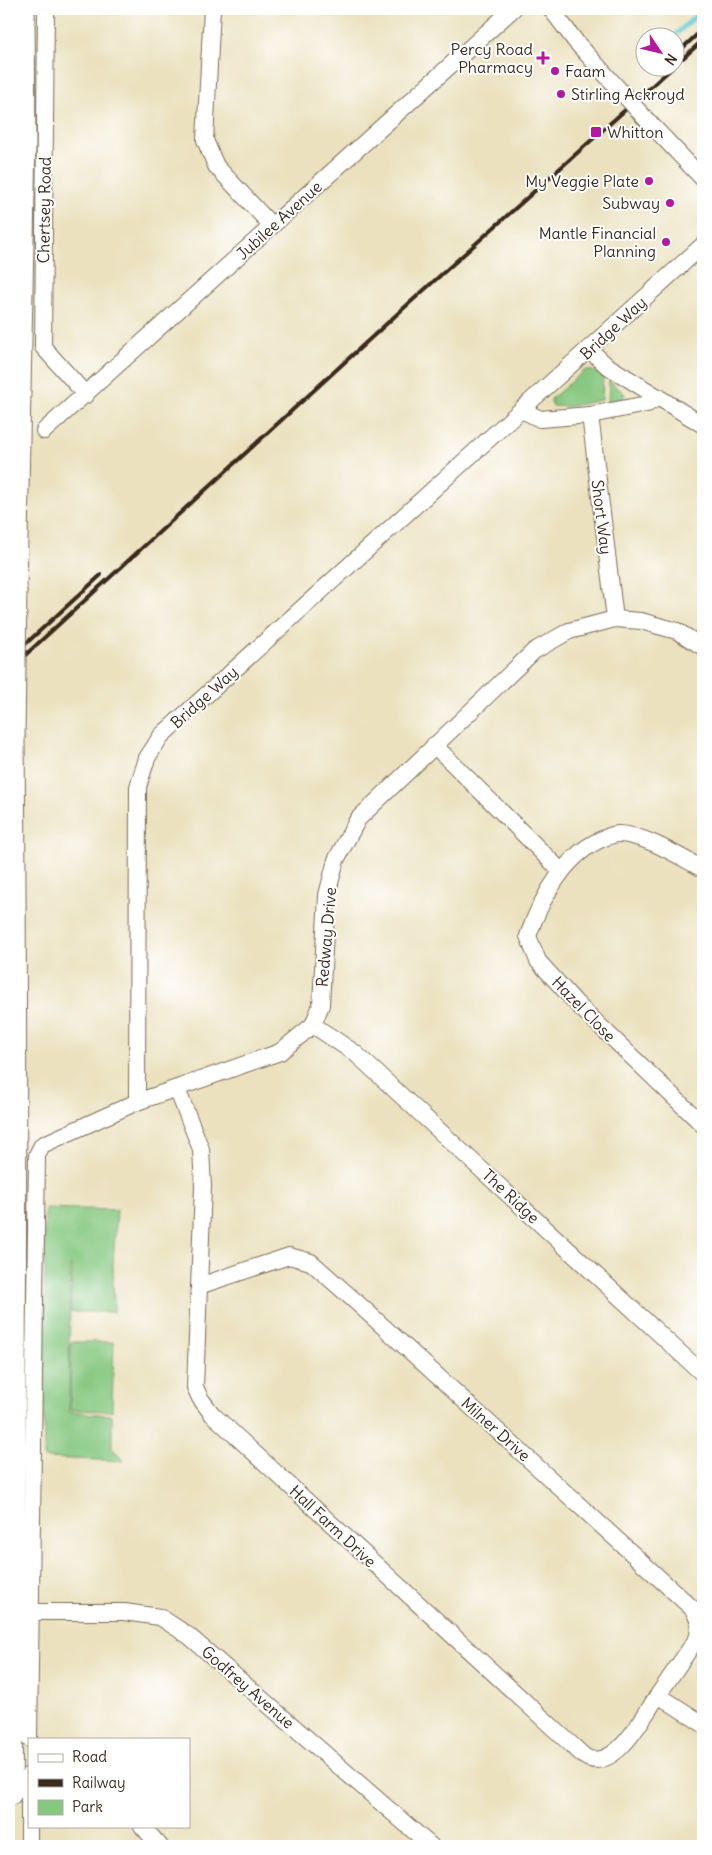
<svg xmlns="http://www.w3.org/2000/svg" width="712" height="1855" font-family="Delius,sans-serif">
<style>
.green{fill:#86c880;stroke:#60794f}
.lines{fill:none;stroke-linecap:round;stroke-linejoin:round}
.stream{stroke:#5cc8d2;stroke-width:5}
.minor-casing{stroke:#796a56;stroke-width:18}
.highway-casing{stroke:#796a56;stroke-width:27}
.minor{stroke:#fff;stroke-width:16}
.highway{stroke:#fff;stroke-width:25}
.rail{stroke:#3b2a1e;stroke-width:4}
.minor-bridge-casing{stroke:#796a56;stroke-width:18;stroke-linecap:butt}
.highway-bridge-casing{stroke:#796a56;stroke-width:27;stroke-linecap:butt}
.minor-bridge{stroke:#fff;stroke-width:16}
.highway-bridge{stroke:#fff;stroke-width:25}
.poi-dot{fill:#b5179e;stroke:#fff;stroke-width:2}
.labels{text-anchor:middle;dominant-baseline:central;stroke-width:4;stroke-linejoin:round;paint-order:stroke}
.poi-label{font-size:16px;fill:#3b2a1e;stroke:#fff;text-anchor:end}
.street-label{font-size:16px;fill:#3b2a1e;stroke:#fff}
</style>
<rect width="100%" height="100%" fill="#fff"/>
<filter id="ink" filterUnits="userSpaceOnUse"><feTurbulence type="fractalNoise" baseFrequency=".02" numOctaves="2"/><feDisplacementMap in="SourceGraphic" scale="10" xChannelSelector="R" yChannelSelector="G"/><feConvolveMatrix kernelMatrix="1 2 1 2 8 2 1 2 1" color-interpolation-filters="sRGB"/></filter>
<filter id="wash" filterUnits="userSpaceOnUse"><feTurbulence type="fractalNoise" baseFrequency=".0096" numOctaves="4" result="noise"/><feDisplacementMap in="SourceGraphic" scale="20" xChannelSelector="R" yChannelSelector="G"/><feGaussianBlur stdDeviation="1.12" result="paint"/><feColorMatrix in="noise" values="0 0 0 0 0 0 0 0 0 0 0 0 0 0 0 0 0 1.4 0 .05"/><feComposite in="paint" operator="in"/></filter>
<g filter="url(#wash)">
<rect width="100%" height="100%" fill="#ebe1be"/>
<!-- green -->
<g class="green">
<polygon points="585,370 590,370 603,376 602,400 565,407 553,406 551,403 551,399"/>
<polygon points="609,381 625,394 622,400 608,402"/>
<polygon points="45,1208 117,1210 113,1261 114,1312 71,1312 72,1266 70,1266 69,1412 112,1415 112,1448 124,1461 44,1458"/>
<polygon points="71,1342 114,1342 112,1411 70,1410"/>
</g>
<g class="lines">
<!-- stream -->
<polyline class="stream" points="672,38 703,9"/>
</g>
</g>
<g filter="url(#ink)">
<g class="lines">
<defs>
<g id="minor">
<polyline points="46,9 43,347 86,395"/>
<polyline points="212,9 205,140 216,166 272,226"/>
<polyline points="644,117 703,179"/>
<polyline points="590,350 606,365 703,425"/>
<polyline points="522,410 540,419 590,415 647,404 659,397"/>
<polyline points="590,415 615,619"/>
<polyline points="44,431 513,9"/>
<polyline points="434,745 561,871"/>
<path d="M703,869C680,857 644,834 618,834C615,834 610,836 607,837C567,851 541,898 528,936L538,961L577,1004L703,1125"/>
<polyline points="313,1025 355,1053 703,1374"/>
<path d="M177,1089L201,1149L203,1187L195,1387L200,1398L212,1414L574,1747C579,1751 585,1758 590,1759C618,1767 645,1714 658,1695L703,1724"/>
<polyline points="137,1102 138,787 147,758 161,736 703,245"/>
<polyline points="199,1286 289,1256 311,1262 354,1300 693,1609 699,1622 698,1637 658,1695"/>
<polyline points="31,1612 124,1612 160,1617 189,1636 431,1846"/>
<polyline points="29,1739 37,1155 42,1145 137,1102 280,1052 313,1025 321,1005 327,895 336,860 358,819 534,651 569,631 615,619 641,621 677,631 703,647"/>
<polyline points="29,1775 29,1822"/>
<polyline points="29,1826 29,1846"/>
<polyline points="142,1826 160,1846"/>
</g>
<g id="highway">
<polyline points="14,589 23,142 22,9"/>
<path d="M9,1793C14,1441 15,1090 12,738"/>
</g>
</defs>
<!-- minor casing -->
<use href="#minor" class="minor-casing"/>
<!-- highway casing -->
<use href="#highway" class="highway-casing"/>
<!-- minor -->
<use href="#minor" class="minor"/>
<!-- highway -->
<use href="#highway" class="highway"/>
<!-- rail -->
<g class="rail">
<polyline points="674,56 703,29"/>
<polyline points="683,58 703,40"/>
<polyline points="9,659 101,575"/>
<polyline points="9,670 395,316 672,68"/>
</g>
<defs>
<polyline id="minor-bridge" points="551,9 576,42 644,117"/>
<polyline id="highway-bridge" points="12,738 14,589"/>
</defs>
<!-- minor-bridge casing -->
<use href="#minor-bridge" class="minor-bridge-casing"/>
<!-- highway-bridge casing -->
<use href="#highway-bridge" class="highway-bridge-casing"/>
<!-- minor-bridge -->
<use href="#minor-bridge" class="minor-bridge"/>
<!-- highway-bridge -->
<use href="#highway-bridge" class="highway-bridge"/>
</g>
</g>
<!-- markers -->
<g class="poi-dot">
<path d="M540.5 50.5h5v5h5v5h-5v5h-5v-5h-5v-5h5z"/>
<circle cx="555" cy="71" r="5"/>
<circle cx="561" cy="94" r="5"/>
<rect x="590" y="126" width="12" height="12" rx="2.5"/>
<circle cx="649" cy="181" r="5"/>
<circle cx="670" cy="203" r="5"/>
<circle cx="666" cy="242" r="5"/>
</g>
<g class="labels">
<!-- poi labels -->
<g class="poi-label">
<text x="533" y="49">Percy Road<tspan x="533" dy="18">Pharmacy</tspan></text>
<text x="565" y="71" text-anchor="start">Faam</text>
<text x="571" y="94" text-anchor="start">Stirling Ackroyd</text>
<text x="607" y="132" text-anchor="start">Whitton</text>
<text x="639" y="181">My Veggie Plate</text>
<text x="660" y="203">Subway</text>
<text x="656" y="233">Mantle Financial<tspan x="656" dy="18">Planning</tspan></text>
</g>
<!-- street labels -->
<g class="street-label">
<text transform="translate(44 210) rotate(-89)">Chertsey Road</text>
<text transform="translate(279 220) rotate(-42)">Jubilee Avenue</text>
<text transform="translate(613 328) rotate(-43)">Bridge Way</text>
<text transform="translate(602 517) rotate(83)">Short Way</text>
<text transform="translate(204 697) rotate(-42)">Bridge Way</text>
<text transform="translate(326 937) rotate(-85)">Redway Drive</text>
<text transform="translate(584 1009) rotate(46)">Hazel Close</text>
<text transform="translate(511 1196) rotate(43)">The Ridge</text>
<text transform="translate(496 1429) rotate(42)">Milner Drive</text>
<text transform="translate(333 1526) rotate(43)">Hall Farm Drive</text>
<text transform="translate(248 1687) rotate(41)">Godfrey Avenue</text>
</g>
</g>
<!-- margin -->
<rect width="712" height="1855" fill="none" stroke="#fff" stroke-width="30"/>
<!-- legend -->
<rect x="28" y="1738" width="162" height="90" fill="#ffffff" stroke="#b1aaa5"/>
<rect x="38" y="1754" width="25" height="8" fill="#ffffff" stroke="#b1aaa5"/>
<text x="72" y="1762" font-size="15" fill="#3b2a1e">Road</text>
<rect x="38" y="1779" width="25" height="8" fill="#3b2a1e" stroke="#b1aaa5"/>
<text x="72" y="1788" font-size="15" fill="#3b2a1e">Railway</text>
<rect x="38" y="1800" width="25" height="15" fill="#86c880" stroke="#b1aaa5"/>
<text x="72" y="1812" font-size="15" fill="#3b2a1e">Park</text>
<!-- north arrow -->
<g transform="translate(660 52) rotate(125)"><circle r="24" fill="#ffffff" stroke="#b1aaa5"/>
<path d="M0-4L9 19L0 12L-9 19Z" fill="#b5179e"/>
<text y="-8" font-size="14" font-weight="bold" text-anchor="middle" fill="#3b2a1e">N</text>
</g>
</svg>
